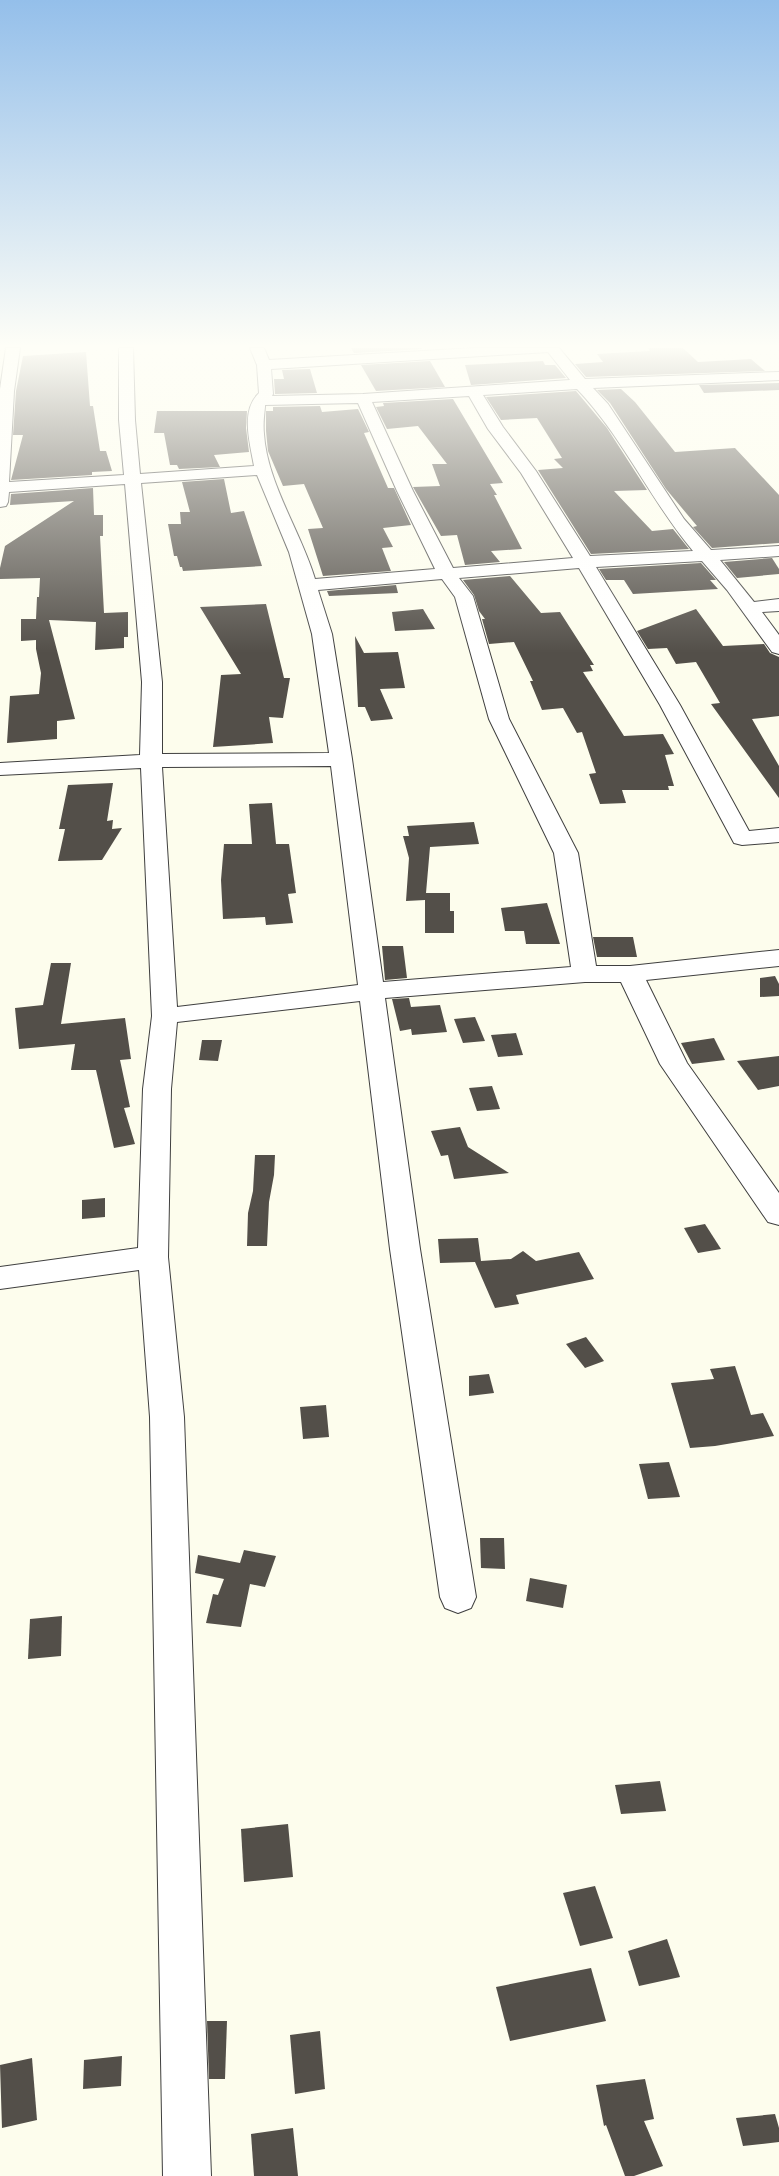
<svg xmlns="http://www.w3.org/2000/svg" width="779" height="2176" font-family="'Crimson Pro',serif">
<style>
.building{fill:#534f49}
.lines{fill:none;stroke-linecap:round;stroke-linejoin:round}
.street-casing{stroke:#3f3f3f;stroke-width:2}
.street{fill:#fff;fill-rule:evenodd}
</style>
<rect width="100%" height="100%" fill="#fdfded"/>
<!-- building -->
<g class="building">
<polygon points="351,348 422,348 422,349 354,353"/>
<polygon points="648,348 683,348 698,362 751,359 765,371 586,377 575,364 603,362 597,354 650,351"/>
<polygon points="86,352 90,406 93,406 100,451 106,451 112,471 92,472 92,475 11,480 23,435 13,435 16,391 23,356"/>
<polygon points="430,361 445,387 376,391 361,365"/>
<polygon points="543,361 545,365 555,365 566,378 471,385 465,365"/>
<polygon points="310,369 317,393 275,394 274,379 284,379 282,370"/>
<polygon points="779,383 779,390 704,393 699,385"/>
<polygon points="621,389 635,402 675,452 735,448 779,495 779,543 712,548 693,527 697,526 666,489 610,403 597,390"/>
<polygon points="576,391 607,428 647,490 614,491 652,531 673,529 689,549 591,554 538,470 563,468 554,459 562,458 537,418 501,420 486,397"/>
<polygon points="453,399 503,483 490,484 497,495 494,495 522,549 491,551 500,562 465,565 457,535 441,536 413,487 440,486 432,464 447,464 418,426 387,429 376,407 384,406 383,403"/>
<polygon points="320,406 322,412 358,409 369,432 364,433 388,488 394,488 411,525 383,528 393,547 382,548 391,571 323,576 308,529 323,528 304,484 283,486 268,451 266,431 266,411 273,411 273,407"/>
<polygon points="157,411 247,411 246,428 249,452 214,455 220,467 179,469 177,465 170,465 164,433 154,433"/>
<polygon points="224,479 231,513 244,511 262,566 183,571 182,567 180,567 177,556 174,556 168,524 181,524 180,512 190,512 182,482"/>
<polygon points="93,488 94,515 103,515 103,536 100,536 104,613 128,612 128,637 124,637 124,648 95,650 96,622 49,620 75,719 57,721 57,739 7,743 10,696 39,694 41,673 36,649 36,640 21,641 21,619 36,619 37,597 39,597 40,578 0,579 0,568 5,546 74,501 10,505 11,494"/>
<polygon points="772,558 779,569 779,574 737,578 724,562"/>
<polygon points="701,563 716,580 710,580 718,589 633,594 624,580 606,580 599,569"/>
<polygon points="510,576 541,613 560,612 594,665 590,665 593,671 583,672 624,736 663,734 674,754 665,755 674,786 668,786 669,790 622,790 626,803 600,804 589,774 596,773 582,732 577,733 563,708 542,710 530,681 533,681 514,642 489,644 482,619 485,619 479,611 474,595 463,580"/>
<polygon points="396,585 398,593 329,596 327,591"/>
<polygon points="266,604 284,678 290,678 283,718 269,717 273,743 213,747 221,675 241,674 200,607"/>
<polygon points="423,609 435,629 395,631 392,612"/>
<polygon points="696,609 723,646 764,644 770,653 779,657 779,716 752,719 779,766 779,798 711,704 720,703 696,662 676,664 667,648 648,649 637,631"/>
<polygon points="355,636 364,653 398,652 405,688 380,689 393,719 371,721 365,707 358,707"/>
<polygon points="113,783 107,821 113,820 112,829 122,828 102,860 58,861 65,829 59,829 68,785"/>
<polygon points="272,803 276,844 289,844 296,893 288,894 293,923 266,925 265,917 223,919 221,880 224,844 252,844 249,804"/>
<polygon points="474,822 479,844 430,847 426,893 450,893 450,911 454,911 454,933 425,933 425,900 406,901 409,858 403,836 409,836 407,826"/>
<polygon points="547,903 560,944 526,944 524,931 505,931 501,908"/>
<polygon points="593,937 633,937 637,957 597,957"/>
<polygon points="382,946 403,946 407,978 385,980"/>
<polygon points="51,963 71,963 61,1024 125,1018 131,1059 120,1060 130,1107 124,1108 135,1144 114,1148 96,1070 71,1070 75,1044 19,1049 15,1008 43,1005"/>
<polygon points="775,976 779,984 779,996 760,997 760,978"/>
<polygon points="409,998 411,1007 440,1005 447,1032 412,1035 411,1029 400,1031 392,999"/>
<polygon points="475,1017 485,1041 463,1043 454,1019"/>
<polygon points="516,1033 523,1055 498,1057 491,1035"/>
<polygon points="714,1038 725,1060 692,1064 681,1043"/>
<polygon points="202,1040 222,1040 218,1061 199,1060"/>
<polygon points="779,1056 779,1086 758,1090 737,1061"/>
<polygon points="492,1086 500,1109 477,1111 469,1088"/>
<polygon points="460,1127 468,1147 509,1173 454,1179 448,1155 441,1156 431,1131"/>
<polygon points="255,1155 275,1155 274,1175 269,1202 267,1246 247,1246 248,1213 253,1191"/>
<polygon points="105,1198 105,1217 82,1219 82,1200"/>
<polygon points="705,1224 721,1249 698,1253 684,1228"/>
<polygon points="478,1238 481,1261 511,1259 523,1251 536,1261 579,1252 594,1279 516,1295 519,1304 495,1308 475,1262 440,1263 438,1239"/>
<polygon points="586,1337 604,1361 585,1368 566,1344"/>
<polygon points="735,1366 751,1415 763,1413 774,1436 715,1446 690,1448 671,1383 714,1379 710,1369"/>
<polygon points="489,1374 494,1393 469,1396 469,1376"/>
<polygon points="326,1405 329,1437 303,1439 300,1407"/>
<polygon points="669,1462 680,1497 648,1499 639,1464"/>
<polygon points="480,1538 504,1538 505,1569 481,1568"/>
<polygon points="244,1550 276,1556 265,1587 250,1584 241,1627 206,1623 213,1594 218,1595 224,1579 195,1573 198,1555 240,1563"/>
<polygon points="530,1578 567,1585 563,1608 526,1601"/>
<polygon points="62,1616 61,1656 28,1659 30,1619"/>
<polygon points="660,1781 666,1811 621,1814 615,1785"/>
<polygon points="288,1824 293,1877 244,1882 241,1829"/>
<polygon points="595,1886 613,1938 580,1946 563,1893"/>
<polygon points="667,1939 680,1977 639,1986 628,1951"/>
<polygon points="591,1968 606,2021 510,2041 496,1987"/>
<polygon points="207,2021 227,2021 225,2079 209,2079"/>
<polygon points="320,2031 325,2089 295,2094 290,2035"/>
<polygon points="122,2056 121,2086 83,2089 84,2060"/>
<polygon points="32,2058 37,2120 2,2128 0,2065"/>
<polygon points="645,2079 654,2119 644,2121 663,2166 634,2176 625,2176 606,2125 604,2126 596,2085"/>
<polygon points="775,2114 779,2128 779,2142 743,2146 736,2118"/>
<polygon points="293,2128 298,2176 254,2176 251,2134"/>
</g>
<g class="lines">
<defs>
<path id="street" d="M6,348H20L14,391L9,482L124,475L119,420V348H133L135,420L140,474L254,466C250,443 240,411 259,393L257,365L250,348H264L269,360L474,348H559L585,379L779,372V380L593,388L608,404L684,519L711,550L779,546V556L720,560L754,602L779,599V611L762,612L779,635V654L772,652L727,590L702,561L596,567L680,705L749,831L779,828V842L742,845L734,843L660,705L579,568L459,578L473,596L509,719L578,853L596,966H630L779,950V966L646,980L687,1063L779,1193V1225L768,1222L660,1064L621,982H585L385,998L420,1249L476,1597L471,1608L458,1613L445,1608L440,1597L390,1249L360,1001L177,1022L171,1089L168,1257L184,1417L211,2176H163L150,1417L139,1270L0,1289V1267L138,1248L143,1089L152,1016L141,768L0,775V763L140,755L142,682L125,484L9,492L8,502L6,506L0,507V389ZM548,352L570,380L363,394L272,396L273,394L271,369ZM577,389C623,437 650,500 693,551L590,556L536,471L503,427L483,395ZM469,396L488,429L521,473L573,558L453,568L413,491L372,402ZM358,403L397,491L435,569L315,579C301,532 267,483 264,434C263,425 264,416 265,407V405ZM257,475L289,552L312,634L329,753L162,754V682L141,483ZM442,579L455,597L489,719L554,853L571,967L383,982L352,759L332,634L318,590ZM331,766L358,985L177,1007L162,767Z"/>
</defs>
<!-- street casing -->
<use href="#street" class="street-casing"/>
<!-- street -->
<use href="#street" class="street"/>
</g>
<!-- sky -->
<linearGradient id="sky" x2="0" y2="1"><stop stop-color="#94bfea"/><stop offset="0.53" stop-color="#fefef7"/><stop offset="1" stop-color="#fefef7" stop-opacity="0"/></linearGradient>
<rect width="779" height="653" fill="url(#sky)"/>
</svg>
